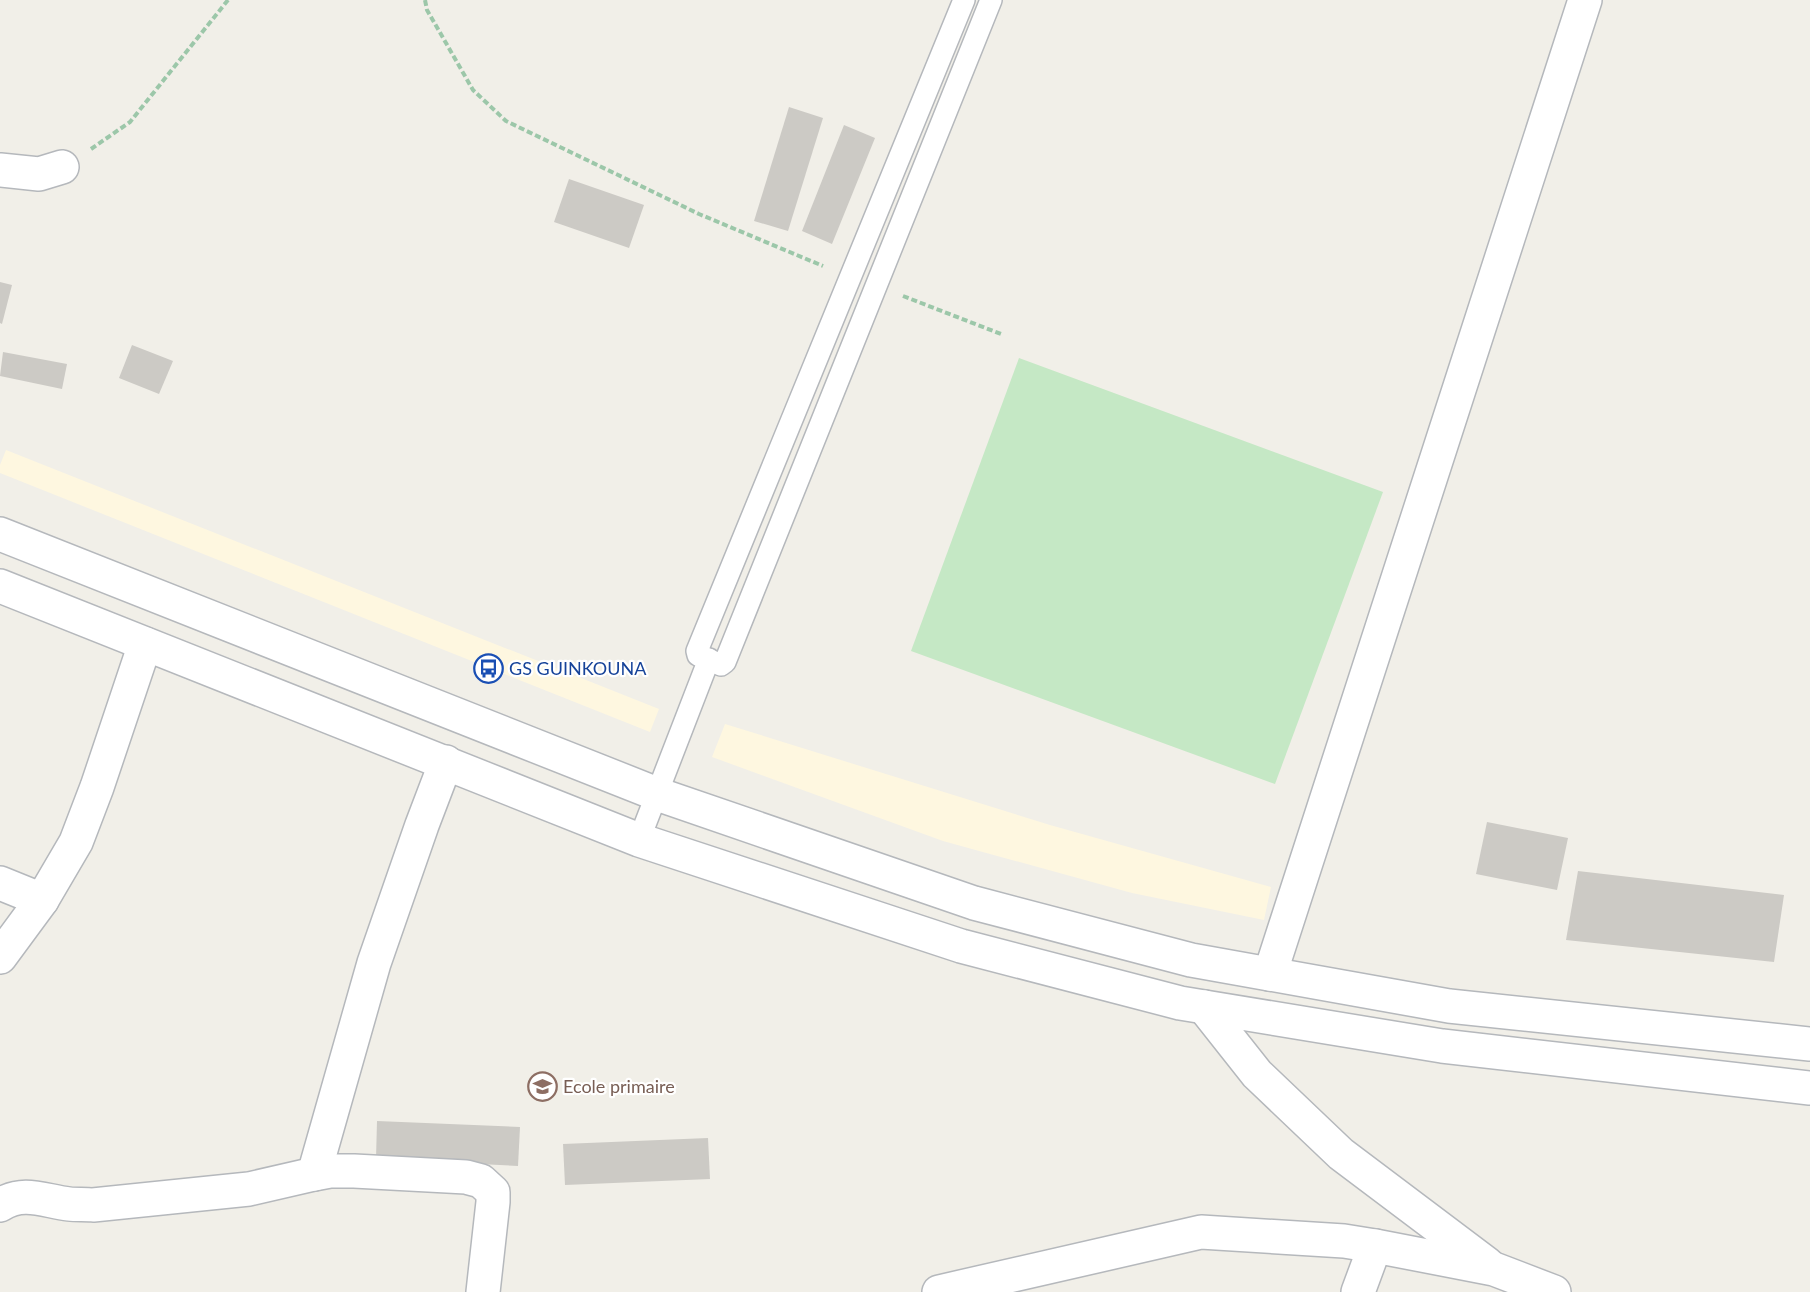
<svg xmlns="http://www.w3.org/2000/svg" width="1810" height="1292" font-family="Lato,sans-serif">
<style>
.commercial{fill:#fef7e0}
.green{fill:#c5e8c5}
.building{fill:#cccac5}
.lines{fill:none;stroke-linecap:round;stroke-linejoin:round}
.service-casing{stroke:#b5b8bc;stroke-width:24}
.minor-casing{stroke:#b5b8bc;stroke-width:36}
.tertiary-casing{stroke:#b5b8bc;stroke-width:36}
.path{stroke:#9cc7a9;stroke-width:4;stroke-dasharray:6 3;stroke-linecap:butt}
.service{stroke:#fff;stroke-width:21}
.minor{stroke:#fff;stroke-width:33}
.tertiary{stroke:#fff;stroke-width:33}
.labels{text-anchor:middle;dominant-baseline:central;stroke-width:4.5;stroke-linejoin:round;paint-order:stroke}
.transit-label{font-size:18px;fill:#164399;stroke:#fff;text-anchor:start}
.education-label{font-size:18px;fill:#785e54;stroke:#fff;text-anchor:start}
</style>
<rect width="100%" height="100%" fill="#f1efe8"/>
<!-- commercial -->
<g class="commercial">
<polygon points="6,450 659,709 650,732 0,473 0,465"/>
<polygon points="725,724 1050,825 1271,887 1264,920 1132,893 943,841 712,757"/>
</g>
<!-- green -->
<polygon class="green" points="1019,358 1383,492 1275,784 911,651"/>
<!-- building -->
<g class="building">
<polygon points="789,107 823,118 788,231 754,221"/>
<polygon points="844,125 875,138 832,244 802,231"/>
<polygon points="569,179 644,205 629,248 554,222"/>
<polygon points="0,282 12,285 2,324 0,323"/>
<polygon points="132,345 173,361 159,394 119,378"/>
<polygon points="3,352 67,364 62,389 0,376"/>
<polygon points="1487,822 1568,838 1557,890 1476,874"/>
<polygon points="1578,871 1784,895 1774,962 1566,940"/>
<polygon points="377,1121 520,1127 518,1166 376,1159"/>
<polygon points="708,1138 710,1179 565,1185 563,1144"/>
</g>
<g class="lines">
<defs>
<g id="service">
<polyline points="964,0 697,651 698,655 721,665 725,662 991,0"/>
<polyline points="639,840 709,659"/>
</g>
<g id="minor">
<polyline points="0,170 39,174 62,167"/>
<polyline points="0,883 42,900"/>
<polyline points="0,957 42,900 76,842 97,787 145,644"/>
<polyline points="1270,974 1585,0"/>
<polyline points="1204,1007 1257,1074 1341,1154 1487,1264"/>
<polyline points="314,1174 330,1171 354,1171 466,1177 481,1181 493,1192 493,1202 483,1292"/>
<path d="M0,1205C24,1190 44,1201 69,1204C77,1205 85,1204 93,1205L249,1189L314,1174L374,963L422,825L446,762"/>
<polyline points="939,1292 1201,1232 1344,1241 1375,1246 1494,1269 1554,1292"/>
<polyline points="1358,1292 1375,1246"/>
</g>
<g id="tertiary">
<polyline points="0,534 657,794 974,903 1191,960 1449,1006 1810,1044"/>
<polyline points="0,586 639,840 961,946 1180,1003 1442,1046 1810,1088"/>
</g>
</defs>
<!-- service casing -->
<use href="#service" class="service-casing"/>
<!-- minor casing -->
<use href="#minor" class="minor-casing"/>
<!-- tertiary casing -->
<use href="#tertiary" class="tertiary-casing"/>
<!-- path -->
<g class="path">
<polyline points="425,0 427,10 473,90 506,121 699,214 823,266"/>
<polyline points="91,149 130,122 228,0"/>
<polyline points="903,296 1001,334"/>
</g>
<!-- service -->
<use href="#service" class="service"/>
<!-- minor -->
<use href="#minor" class="minor"/>
<!-- tertiary -->
<use href="#tertiary" class="tertiary"/>
</g>
<!-- icons -->
<defs>
<symbol id="bus-ring" viewBox="-11 -11 22 22"><circle r="9.5" fill="#fff" stroke="#1a4fb4" stroke-width="1.5"/><path d="M-5-6H5V4H4V6H2V4H-2V6H-4V4H-5ZM-3.5-4V0h7V-4ZM-3.5 1.2v1.5H-2V1.2ZM2 1.2v1.5H3.5V1.2Z" fill="#1a4fb4"/></symbol>
<symbol id="school-ring" viewBox="-11 -11 22 22"><circle r="9.5" fill="#fff" stroke="#8d6e63" stroke-width="1.5"/><path d="M0-5L7-2L0 1L-7-2ZM-4 1L0 2.5L4 1V4Q0 6-4 4Z" fill="#8d6e63"/></symbol>
</defs>
<g fill-rule="evenodd">
<use href="#bus-ring" x="472" y="652" width="33" height="33"/>
<use href="#school-ring" x="526" y="1070" width="33" height="33"/>
</g>
<g class="labels">
<!-- transit labels -->
<g class="transit-label">
<text x="509" y="668">GS GUINKOUNA</text>
</g>
<!-- education labels -->
<g class="education-label">
<text x="563" y="1086">Ecole primaire</text>
</g>
</g>
</svg>
